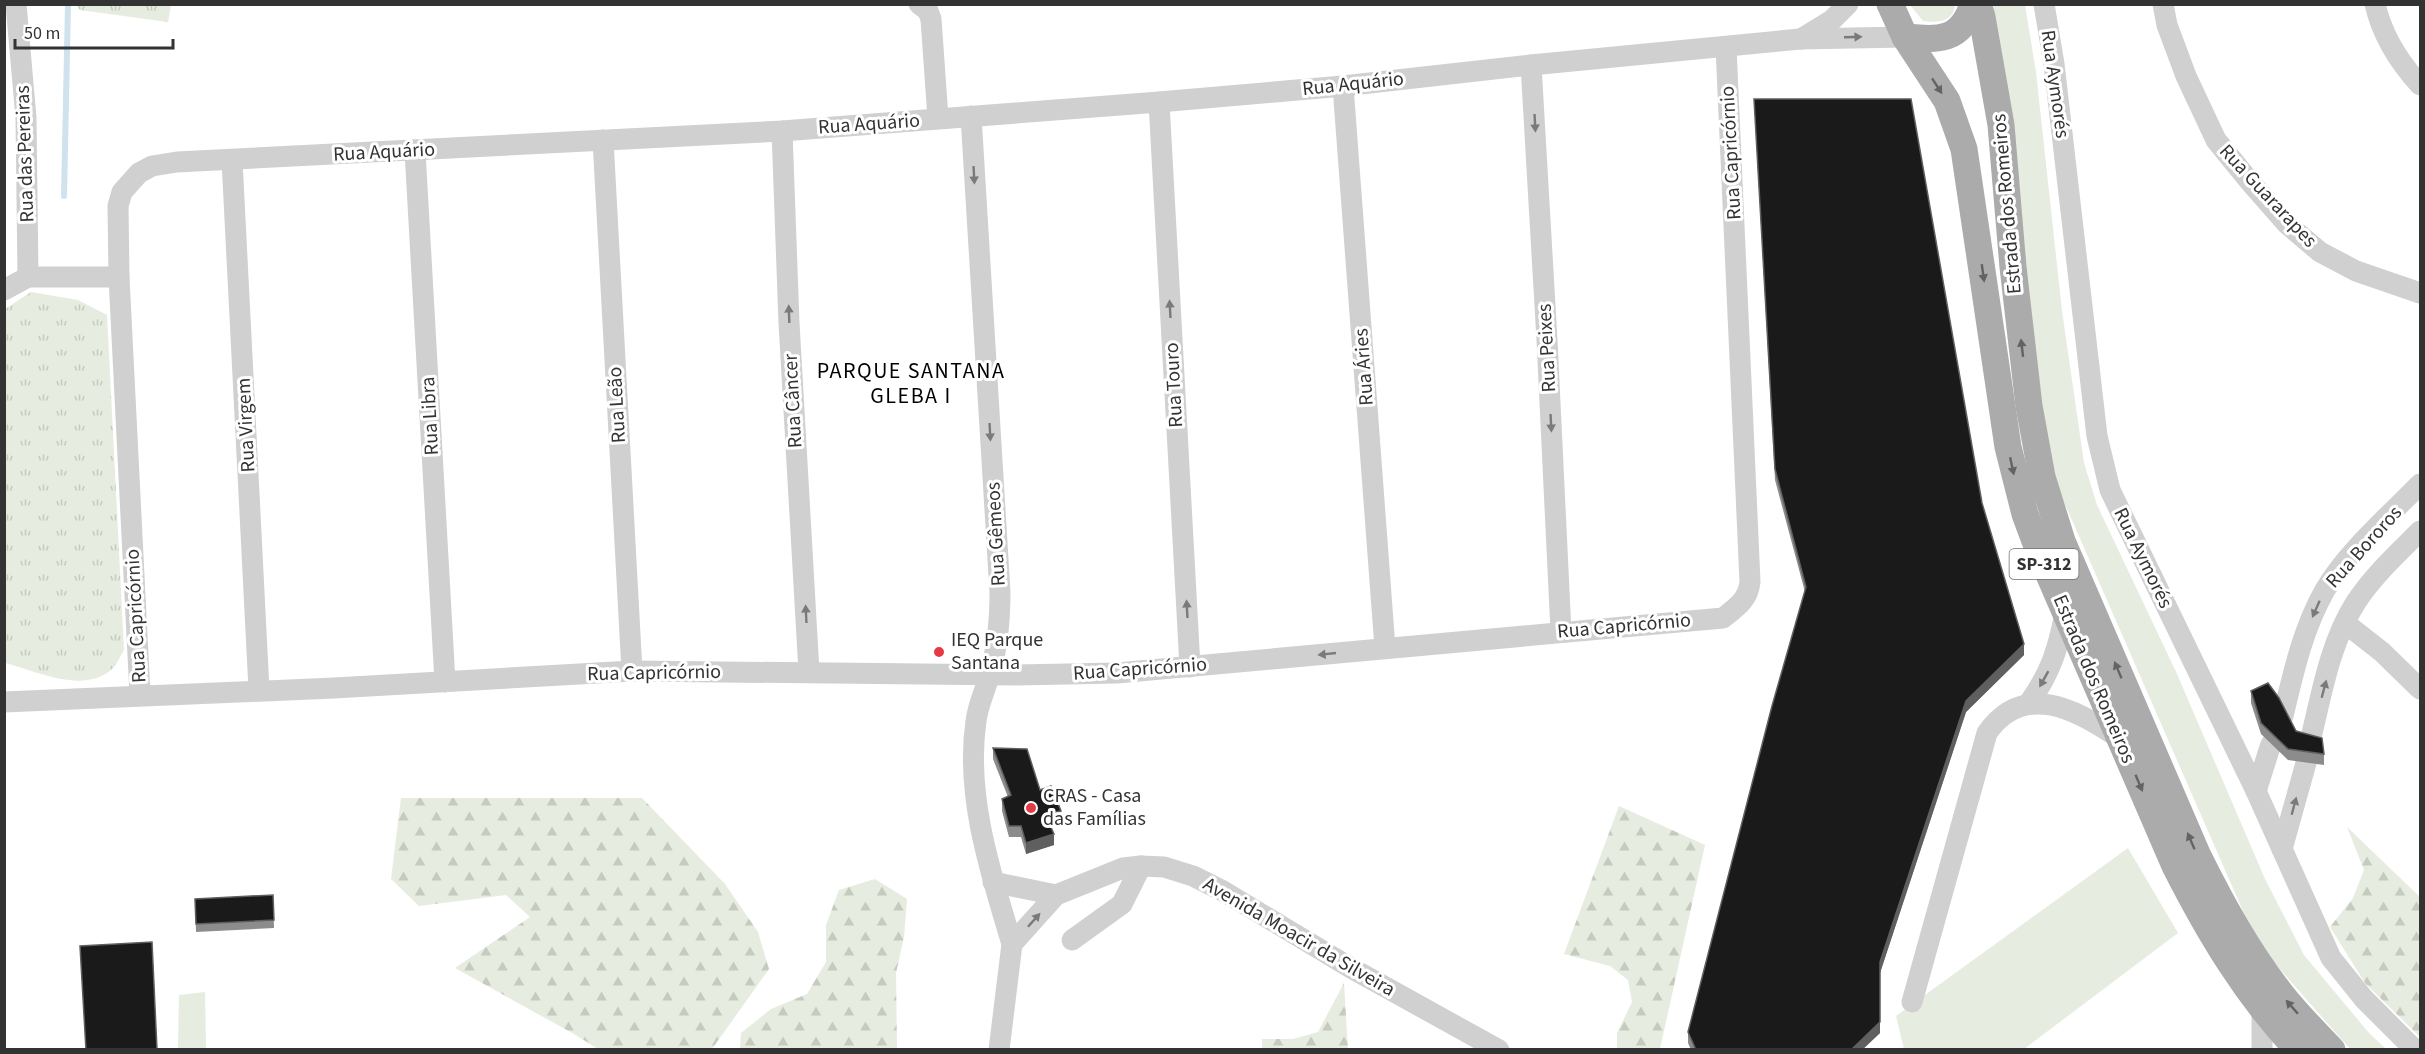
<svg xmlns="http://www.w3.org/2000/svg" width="2425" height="1054" font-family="'Source Sans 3',sans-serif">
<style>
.grass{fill:#e6ecdf}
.forest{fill:url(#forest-firs)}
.park{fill:url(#park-tufts)}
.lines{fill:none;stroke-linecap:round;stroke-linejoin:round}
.stream{stroke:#cfe2ee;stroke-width:6}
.minor{stroke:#d0d0d0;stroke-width:21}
.major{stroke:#ababab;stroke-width:27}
.wall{fill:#8c8c8c}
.shaded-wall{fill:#5f5f5f}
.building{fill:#1a1a1a;stroke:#5f5f5f;stroke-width:1.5}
.oneway{fill:#7a7a7a}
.oneway2{fill:#636363}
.poi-dot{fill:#e63946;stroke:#fff;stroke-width:2}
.labels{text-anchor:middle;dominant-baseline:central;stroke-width:6;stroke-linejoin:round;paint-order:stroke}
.shield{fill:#fff;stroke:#707070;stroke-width:1.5}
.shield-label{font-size:18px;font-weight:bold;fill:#333}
.street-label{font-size:20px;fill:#333;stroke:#fff}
.poi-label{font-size:20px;fill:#333;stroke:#fff;text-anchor:start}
.quarter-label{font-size:22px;letter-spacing:1.5px;fill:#000;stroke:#fff}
</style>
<defs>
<pattern id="forest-firs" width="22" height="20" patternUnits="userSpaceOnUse" patternTransform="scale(1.5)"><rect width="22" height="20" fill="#e6ecdf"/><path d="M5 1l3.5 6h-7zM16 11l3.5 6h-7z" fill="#c6cbc0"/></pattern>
<pattern id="park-tufts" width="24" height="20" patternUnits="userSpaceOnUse" patternTransform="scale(1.5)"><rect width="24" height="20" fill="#e6ecdf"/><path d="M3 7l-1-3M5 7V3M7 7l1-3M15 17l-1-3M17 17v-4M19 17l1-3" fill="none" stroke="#c6cbc0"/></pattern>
</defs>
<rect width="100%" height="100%" fill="#fff"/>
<!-- grass -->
<g class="grass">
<path d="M1910,5H1955C1953,22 1937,23 1923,21Z"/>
<polygon points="1993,5 2025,5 2036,72 2062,311 2084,463 2097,505 2177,674 2265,879 2304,955 2369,1033 2386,1049 2350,1049 2257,943 2050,470"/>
<polygon points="2128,848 2178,933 2024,1049 1904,1049 1896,1016"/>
<polygon points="205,992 206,1049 178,1049 179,995"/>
</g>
<!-- forest -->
<g class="forest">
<polygon points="401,798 642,798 725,884 758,932 769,969 712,1049 598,1049 574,1034 455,968 530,917 506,895 419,906 391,879"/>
<polygon points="1619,806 1705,845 1660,1049 1617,1049 1617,1033 1632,1002 1628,980 1610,966 1564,954"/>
<polygon points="2347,827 2420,897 2420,1037 2365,983 2330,927 2353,898 2364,870"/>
<polygon points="875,879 907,899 904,937 896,973 897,1049 740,1049 741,1033 771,1009 807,994 826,962 826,925 839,890"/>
<polygon points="1344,983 1348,1049 1262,1049 1262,1039 1293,1039 1318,1032"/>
</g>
<!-- park -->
<g class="park">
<polygon points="76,5 171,5 168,22 80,10"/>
<path d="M31,292L78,300L107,315L124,650C120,656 117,665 111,670C82,694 37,671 5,663V309Z"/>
</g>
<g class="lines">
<!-- stream -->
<polyline class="stream" points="64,196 68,4"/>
<!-- minor -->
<g class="minor">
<polyline points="16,4 26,118 28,277"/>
<polyline points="919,4 928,11 931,19 938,118"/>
<polyline points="2044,4 2054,64 2097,436 2110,490 2256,791 2331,958 2364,999 2415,1050"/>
<polyline points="2163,4 2167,25 2186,76 2216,140 2251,183 2287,224 2320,252 2356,271 2420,293"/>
<path d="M2375,4C2382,35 2399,62 2420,85"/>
<polyline points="1801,39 1832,20 1848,4"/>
<polyline points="1531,65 1547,340 1561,632"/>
<polyline points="1343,86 1385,648"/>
<polyline points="1159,102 1190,667"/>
<path d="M971,116L1000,592C1000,620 998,646 990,673C986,689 978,704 976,721C965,796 991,874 1012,944"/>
<polyline points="782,131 789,323 809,672"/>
<polyline points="603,140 632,671"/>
<polyline points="415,151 445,682"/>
<polyline points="232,160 259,690"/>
<polyline points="4,290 28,277 119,277"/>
<polyline points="2345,623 2382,652 2420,689"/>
<polyline points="140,695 119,277 118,206 122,192 139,173 152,166 177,162 782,131 1159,102 1343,86 1531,65 1800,39 1905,37"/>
<path d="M4,702L334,688L632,671L1014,675L1117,673L1723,618C1737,607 1748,600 1750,582L1726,47"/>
<path d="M2029,703C2051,672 2058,649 2065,613"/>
<path d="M2283,716C2293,674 2303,628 2325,590C2346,553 2390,515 2420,484"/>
<path d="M2309,746C2321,698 2329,644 2356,602C2374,575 2398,553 2420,531"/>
<polyline points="2256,791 2271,744"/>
<polyline points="2282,849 2306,763"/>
<polyline points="993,882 1056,895"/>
<polyline points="1072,940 1122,904 1141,866"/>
<path d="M1912,1002L1987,733C2024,680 2078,710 2120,739"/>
<polyline points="2262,1010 2262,1050"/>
<polyline points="999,1050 1012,944 1056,895 1123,868 1141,866 1164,867 1193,876 1223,891 1351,968 1499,1050"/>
</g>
<!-- major -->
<g class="major">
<path d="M1890,4L1905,37L1947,101L1964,149L2008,447L2025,514L2038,549L2175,866C2209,933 2246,995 2298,1050"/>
<path d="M1978,4L1982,17L2001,125L2013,267L2029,406L2042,477L2062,541L2198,856C2222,904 2248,952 2282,995C2297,1014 2315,1032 2332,1050"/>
<path d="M1905,37C1939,40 1961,42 1973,4"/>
</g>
</g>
<!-- wall -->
<g class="wall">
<polygon points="1754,99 1982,503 2024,655 1966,712 1880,973 1880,1033 1862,1050 1691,1050 1688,1043 1688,1032 1805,592 1775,480"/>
<polygon points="2251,691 2324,754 2324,765 2288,760 2261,734 2251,703"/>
<polygon points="993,748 1040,790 1061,822 1049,824 1054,845 1026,854 1021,837 1009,837 1002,811 1002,799 1008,797 993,759"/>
<polygon points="273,895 274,928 196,932 195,899"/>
</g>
<!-- shaded-wall -->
<g class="shaded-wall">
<polygon points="2024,644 2024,655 1966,712 1880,973 1880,962 1966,701"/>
<polygon points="1061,811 1061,822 1045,825 1045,814"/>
<polygon points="1054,834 1054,845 1026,854 1026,843"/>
<polygon points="1880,1022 1880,1033 1862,1050 1851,1050"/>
</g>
<!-- building -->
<g class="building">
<polygon points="1754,99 1911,99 1982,503 2024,644 1966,701 1880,962 1880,1022 1851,1050 1696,1050 1688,1032 1772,706 1806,587 1775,469"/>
<polygon points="2268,683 2279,698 2296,731 2322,738 2324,754 2288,749 2261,723 2251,691"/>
<polygon points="993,748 1027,749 1040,790 1051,786 1061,811 1045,814 1054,834 1026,843 1021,826 1009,826 1002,799 1011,795"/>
<polygon points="273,895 274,920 196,924 195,899"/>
<polygon points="152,942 157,1050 86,1050 80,946"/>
</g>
<!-- one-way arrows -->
<defs><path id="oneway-solid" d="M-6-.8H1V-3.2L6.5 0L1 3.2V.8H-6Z" transform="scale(1.5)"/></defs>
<g class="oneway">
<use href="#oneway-solid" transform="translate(1853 37) rotate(-2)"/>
<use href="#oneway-solid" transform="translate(1535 123) rotate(87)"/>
<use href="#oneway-solid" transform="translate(974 175) rotate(87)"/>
<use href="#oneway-solid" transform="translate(1170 309) rotate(-93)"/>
<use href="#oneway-solid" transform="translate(789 314) rotate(-92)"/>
<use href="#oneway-solid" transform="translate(1551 423) rotate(87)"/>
<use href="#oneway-solid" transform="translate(990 432) rotate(87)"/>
<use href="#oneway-solid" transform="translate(1187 609) rotate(-93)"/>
<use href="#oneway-solid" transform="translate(2316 609) rotate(114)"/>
<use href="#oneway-solid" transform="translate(806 614) rotate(-93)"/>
<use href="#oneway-solid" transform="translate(1327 654) rotate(174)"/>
<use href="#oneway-solid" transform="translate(2044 679) rotate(119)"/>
<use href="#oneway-solid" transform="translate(2324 689) rotate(-75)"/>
<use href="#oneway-solid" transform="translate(2294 806) rotate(-75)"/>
<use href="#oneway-solid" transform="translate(1034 920) rotate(-48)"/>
</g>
<g class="oneway2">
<use href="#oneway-solid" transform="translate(1937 86) rotate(57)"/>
<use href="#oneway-solid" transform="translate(1983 273) rotate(82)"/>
<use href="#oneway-solid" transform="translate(2022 348) rotate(-97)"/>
<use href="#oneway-solid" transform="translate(2012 466) rotate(78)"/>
<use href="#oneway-solid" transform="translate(2118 670) rotate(-113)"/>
<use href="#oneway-solid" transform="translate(2139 783) rotate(67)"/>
<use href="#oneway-solid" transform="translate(2191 841) rotate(-113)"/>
<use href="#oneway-solid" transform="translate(2292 1007) rotate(-131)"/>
</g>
<!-- markers -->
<g class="poi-dot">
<circle cx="939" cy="652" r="6"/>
<circle cx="1031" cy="808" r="6"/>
</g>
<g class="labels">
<!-- shield labels -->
<rect class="shield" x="2009.5" y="549" width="69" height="30" rx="4.5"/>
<g class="shield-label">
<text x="2044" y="564">SP-312</text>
</g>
<!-- street labels -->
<g class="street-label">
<text transform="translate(1353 84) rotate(-6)">Rua Aquário</text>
<text transform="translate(2055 84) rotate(82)">Rua Aymorés</text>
<text transform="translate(869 124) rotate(-4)">Rua Aquário</text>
<text transform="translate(384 152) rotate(-3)">Rua Aquário</text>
<text transform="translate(1731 153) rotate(-93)">Rua Capricórnio</text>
<text transform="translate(25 154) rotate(-92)">Rua das Pereiras</text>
<text transform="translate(2268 196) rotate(47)">Rua Guararapes</text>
<text transform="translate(2007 204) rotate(-95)">Estrada dos Romeiros</text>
<text transform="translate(1547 348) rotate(-93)">Rua Peixes</text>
<text transform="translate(1364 367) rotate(-94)">Rua Áries</text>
<text transform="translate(1174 385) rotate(-93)">Rua Touro</text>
<text transform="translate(793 401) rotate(-93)">Rua Câncer</text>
<text transform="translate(617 405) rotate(-93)">Rua Leão</text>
<text transform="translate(430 416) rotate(-93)">Rua Libra</text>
<text transform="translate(246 425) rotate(-93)">Rua Virgem</text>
<text transform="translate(996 534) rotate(-93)">Rua Gêmeos</text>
<text transform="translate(2364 547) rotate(-48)">Rua Bororos</text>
<text transform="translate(2143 558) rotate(64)">Rua Aymorés</text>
<text transform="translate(136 616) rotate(-93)">Rua Capricórnio</text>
<text transform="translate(1624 626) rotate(-5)">Rua Capricórnio</text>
<text transform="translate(1140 669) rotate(-4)">Rua Capricórnio</text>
<text transform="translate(654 673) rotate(-1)">Rua Capricórnio</text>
<text transform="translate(2094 679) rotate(67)">Estrada dos Romeiros</text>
<text transform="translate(1299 937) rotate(30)">Avenida Moacir da Silveira</text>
</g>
<!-- poi labels -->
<g class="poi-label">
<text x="951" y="640">IEQ Parque<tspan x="951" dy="23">Santana</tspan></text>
<text x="1043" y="796">CRAS - Casa<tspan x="1043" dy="23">das Famílias</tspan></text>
</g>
<!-- quarter labels -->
<g class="quarter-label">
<text x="911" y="371">PARQUE SANTANA<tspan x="911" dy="25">GLEBA I</tspan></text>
</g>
</g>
<!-- border -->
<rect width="2425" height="1054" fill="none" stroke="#333333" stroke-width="12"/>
<!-- scale -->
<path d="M15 39v9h158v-9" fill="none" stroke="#333333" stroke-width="3"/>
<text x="24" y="39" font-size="18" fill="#333333" stroke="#ffffff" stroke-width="4.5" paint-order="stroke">50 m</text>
</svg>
